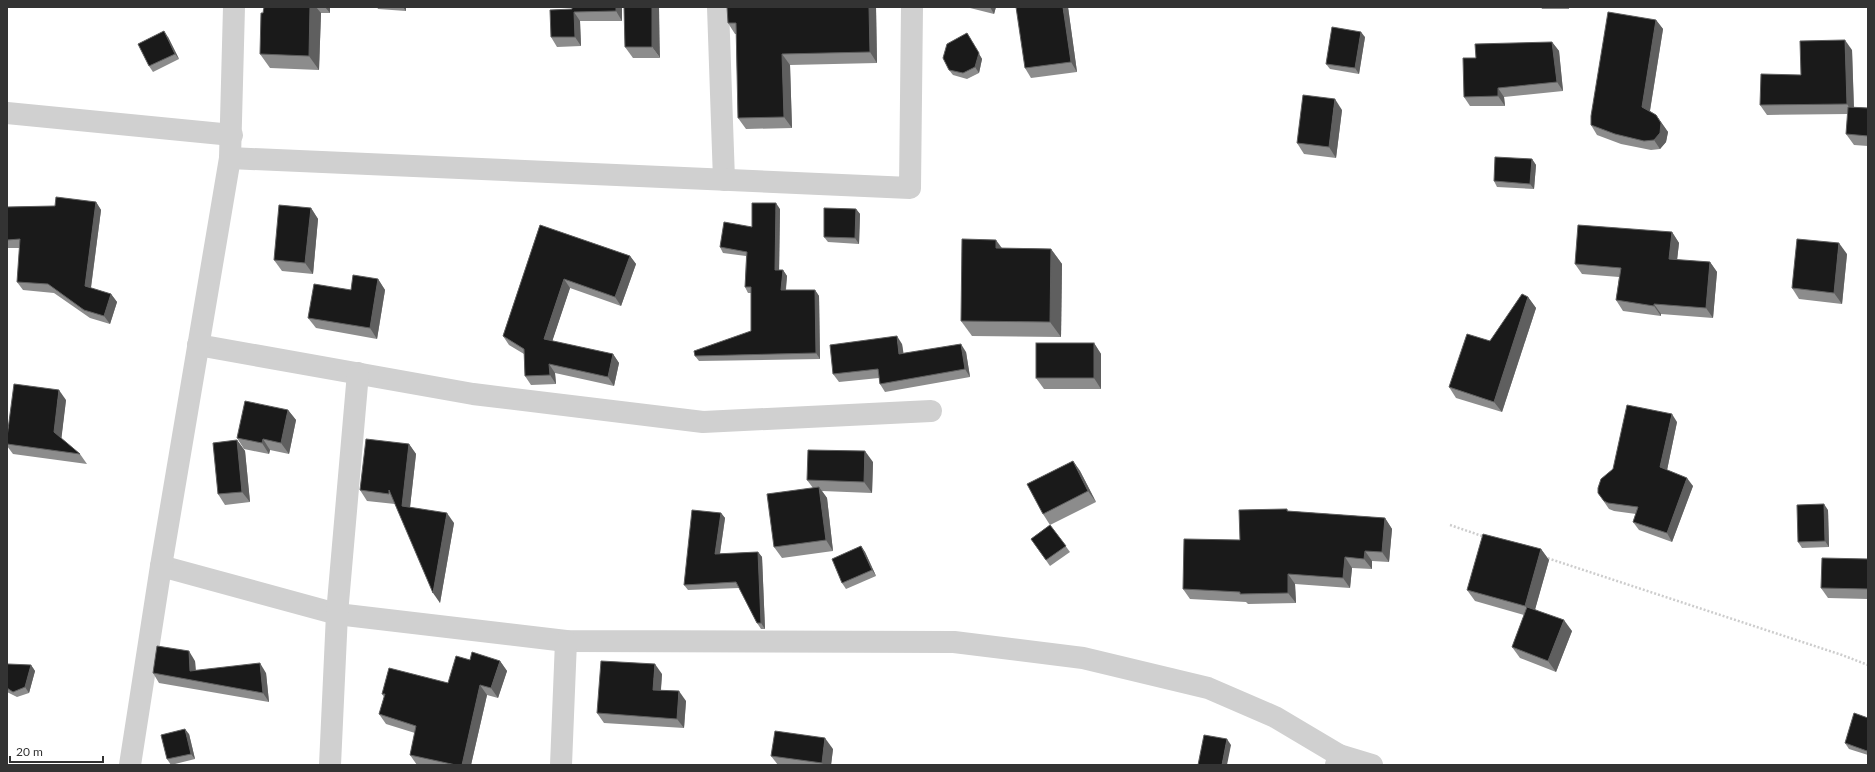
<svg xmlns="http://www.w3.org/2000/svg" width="1875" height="772" font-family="Lato,sans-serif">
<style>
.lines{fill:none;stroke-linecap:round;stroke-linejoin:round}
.path{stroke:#cdcdcd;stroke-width:2.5;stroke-dasharray:2 2;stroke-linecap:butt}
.minor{stroke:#d0d0d0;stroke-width:22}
.wall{fill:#8c8c8c}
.shaded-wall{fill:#5f5f5f}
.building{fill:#1a1a1a;stroke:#5f5f5f}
</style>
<rect width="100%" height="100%" fill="#fff"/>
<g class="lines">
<!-- path -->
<g class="path">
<polyline points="1450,525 1485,537"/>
<polyline points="1544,557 1842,655 1868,665"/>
</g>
<!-- minor -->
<g class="minor">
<polyline points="718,7 724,180"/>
<polyline points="7,113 232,135"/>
<polyline points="230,158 910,188 912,7"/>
<polyline points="198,345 473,394 703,422 931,411"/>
<polyline points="161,566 337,614 566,641 954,642 1083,658 1208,688 1275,717 1339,755 1336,765"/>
<polyline points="1339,755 1372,765"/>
<polyline points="130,765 161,566 230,158 234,7"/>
<polyline points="330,765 337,614 358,373"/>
<polyline points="561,765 566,641"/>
</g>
</g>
<!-- wall -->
<g class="wall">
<polygon points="264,7 330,7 330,13 321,13 319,70 270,68 260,54"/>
<polygon points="377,7 406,7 406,11 378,9"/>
<polygon points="622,7 622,21 580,21 581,46 557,47 551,37 572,9"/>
<polygon points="624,7 660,58 633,58 625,47"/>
<polygon points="876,7 877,63 790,65 792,128 746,129 738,118 736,34 735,34 728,23"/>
<polygon points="966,7 996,7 994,14"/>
<polygon points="1068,7 1077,72 1031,78 1025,68"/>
<polygon points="1541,7 1569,7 1569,9 1542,9"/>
<polygon points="1656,20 1663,29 1650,111 1656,115 1668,132 1666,142 1660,149 1651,150 1621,144 1597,135 1591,125"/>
<polygon points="967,33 982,59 979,73 967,79 953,75 949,70"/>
<polygon points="168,37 179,59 153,72 149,66"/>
<polygon points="1365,37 1359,74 1330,69 1326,64"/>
<polygon points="1552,42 1559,51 1563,91 1504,97 1505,106 1470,106 1464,97 1476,58"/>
<polygon points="1852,50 1854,107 1868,108 1868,146 1854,145 1846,134 1848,114 1767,115 1760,105 1801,75"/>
<polygon points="1342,110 1336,158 1304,154 1297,143"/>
<polygon points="1532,159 1536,165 1534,189 1497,187 1494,181"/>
<polygon points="96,202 101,210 91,288 111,294 117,302 110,324 90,318 54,293 23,290 17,282 20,248 7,248 7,207 55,206"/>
<polygon points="311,208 318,219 313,274 282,271 274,260"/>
<polygon points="780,209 779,270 783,270 787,276 786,290 815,290 819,296 820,359 699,361 695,356 751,331 751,293 748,293 745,287 746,256 723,253 720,247"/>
<polygon points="856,209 860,214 859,244 828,242 824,237"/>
<polygon points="540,225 630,256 636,264 621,306 570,288 552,341 613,354 619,363 614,386 555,373 556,384 531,385 525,376 524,354 509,345 503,336"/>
<polygon points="1672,232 1679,243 1677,260 1710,262 1717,272 1713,318 1661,314 1661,316 1623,311 1616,300 1619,277 1582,274 1575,264"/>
<polygon points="1002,248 1051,249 1062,264 1061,337 972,336 961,321"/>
<polygon points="1847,254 1842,304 1799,299 1792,288"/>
<polygon points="378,279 385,290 377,339 316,328 308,318 351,290"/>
<polygon points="1528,297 1536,308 1502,412 1456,398 1449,387"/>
<polygon points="1094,343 1101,354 1101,389 1044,389 1036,378"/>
<polygon points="902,344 903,353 966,352 970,377 885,392 880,384 879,378 839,382 833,374"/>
<polygon points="66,400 61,439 80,454 87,464 13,454 7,446 7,437"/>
<polygon points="288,410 296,420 289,454 270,450 269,454 244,449 237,438"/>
<polygon points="1677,422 1667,470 1693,486 1672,542 1639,530 1633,522 1636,514 1614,511 1609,509 1598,493"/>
<polygon points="237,440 245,451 250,502 225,505 218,494"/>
<polygon points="409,444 416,454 410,507 454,523 440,603 395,504 367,501 360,490"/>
<polygon points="1073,461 1080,471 1096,502 1050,525 1043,514"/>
<polygon points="873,462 872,493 822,491 827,498 833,551 782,558 774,547 813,488 807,480"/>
<polygon points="1287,509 1288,511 1385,518 1392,529 1389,562 1372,561 1372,569 1352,568 1350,588 1295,584 1296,603 1248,604 1246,602 1190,599 1183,589 1240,540"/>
<polygon points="1828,510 1829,547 1802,548 1798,542"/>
<polygon points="721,513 725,518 720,554 758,552 762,557 765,629 761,629 757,623 739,588 688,590 684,585"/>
<polygon points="1050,525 1070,552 1050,566 1031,539"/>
<polygon points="861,546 865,552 876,576 846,589 842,583"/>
<polygon points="1541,549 1549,560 1535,609 1572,631 1556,672 1520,658 1512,647 1524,615 1475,601 1467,590"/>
<polygon points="1868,559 1868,599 1828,598 1821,588"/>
<polygon points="470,660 500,661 507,671 498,698 487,695 471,765 417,765 410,755 415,733 386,724 379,714 384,697 382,694 448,683"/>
<polygon points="195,661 196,670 266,673 269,702 159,683 153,673"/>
<polygon points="7,665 31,665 35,671 29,693 17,697 7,692"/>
<polygon points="662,674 661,690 686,701 684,728 604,723 597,713"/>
<polygon points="1868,718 1868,755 1849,749 1845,743"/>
<polygon points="189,734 195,759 171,765 167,759"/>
<polygon points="833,749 831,765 778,765 771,756"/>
</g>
<!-- shaded-wall -->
<g class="shaded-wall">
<polygon points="310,7 316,7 321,13 319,70 309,56"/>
<polygon points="325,7 330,7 330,13"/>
<polygon points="403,7 406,7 406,11"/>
<polygon points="616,7 622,7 622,21 616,11"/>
<polygon points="652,7 659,7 660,58 652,47"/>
<polygon points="869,7 876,7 877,63 870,52"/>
<polygon points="990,7 996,7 994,14"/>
<polygon points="1063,7 1068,7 1077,72 1071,62"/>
<polygon points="574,12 580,21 581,46 575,37"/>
<polygon points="1656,20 1663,29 1649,116 1642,107"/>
<polygon points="164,31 168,37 179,59 175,54"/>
<polygon points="1361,32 1365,37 1359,74 1355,68"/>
<polygon points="967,33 982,59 979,73 975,67"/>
<polygon points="1845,40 1852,50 1854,114 1847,104"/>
<polygon points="1552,42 1559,51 1563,91 1557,82"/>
<polygon points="782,54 790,65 792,128 784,117"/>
<polygon points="1498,88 1504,97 1505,106 1498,96"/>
<polygon points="1335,99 1342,110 1336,158 1329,147"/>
<polygon points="1656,115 1668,132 1666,142 1660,149 1654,140"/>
<polygon points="1532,159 1536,165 1534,189 1530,184"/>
<polygon points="96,202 101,210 90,294 85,286"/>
<polygon points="776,203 780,209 779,275 775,270"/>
<polygon points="311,208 318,219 313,274 305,263"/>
<polygon points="856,209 860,214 859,244 855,238"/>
<polygon points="1672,232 1679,243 1676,269 1669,259"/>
<polygon points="996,240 1007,255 996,248"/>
<polygon points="1839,243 1847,254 1842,304 1834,293"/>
<polygon points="1051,249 1062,264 1061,337 1050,322"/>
<polygon points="630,256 636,264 621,306 615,297"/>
<polygon points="1710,262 1717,272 1713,318 1706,308"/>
<polygon points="783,270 787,276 785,296 781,290"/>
<polygon points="378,279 385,290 377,339 370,328"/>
<polygon points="564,279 570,288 550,348 544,339"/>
<polygon points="815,290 819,296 820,359 816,353"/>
<polygon points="111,294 117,302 110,324 104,316"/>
<polygon points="1528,297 1536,308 1502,412 1494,402"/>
<polygon points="1654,304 1661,314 1661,316 1654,306"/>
<polygon points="897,336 902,344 905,362 899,354"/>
<polygon points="1094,343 1101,354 1101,389 1094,378"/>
<polygon points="961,344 966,352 970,377 965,369"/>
<polygon points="613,354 619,363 614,386 608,377"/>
<polygon points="549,364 555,373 556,384 550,375"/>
<polygon points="59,390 66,400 61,442 54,432"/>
<polygon points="288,410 296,420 289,454 281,443"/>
<polygon points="1672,414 1677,422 1666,475 1660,467"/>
<polygon points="263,439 270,450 269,454 262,443"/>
<polygon points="237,440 245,451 250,502 242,492"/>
<polygon points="409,444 416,454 409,516 402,506"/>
<polygon points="865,451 873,462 872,493 864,482"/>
<polygon points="1073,461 1080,471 1096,502 1088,491"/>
<polygon points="1687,478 1693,486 1672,542 1667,533"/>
<polygon points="819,487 827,498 833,551 826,540"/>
<polygon points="1824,504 1828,510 1829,547 1825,541"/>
<polygon points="447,513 454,523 440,603 433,593"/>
<polygon points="721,513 725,518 719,559 715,554"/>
<polygon points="1385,518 1392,529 1389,562 1382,552"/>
<polygon points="861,546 865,552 876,576 872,570"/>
<polygon points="1541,549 1549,560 1533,617 1525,606"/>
<polygon points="1365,551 1372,561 1372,569 1364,559"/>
<polygon points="758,552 762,557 765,629 761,623"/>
<polygon points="1345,557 1352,568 1350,588 1343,578"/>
<polygon points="1288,574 1295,584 1296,603 1288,593"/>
<polygon points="1564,620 1572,631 1556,672 1548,661"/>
<polygon points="189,651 195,661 196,680 190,671"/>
<polygon points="500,661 507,671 498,698 491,688"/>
<polygon points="260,663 266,673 269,702 263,693"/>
<polygon points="655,664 662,674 660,700 653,690"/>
<polygon points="31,665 35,671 29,693 25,687"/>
<polygon points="480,685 487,695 471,765 462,765"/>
<polygon points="679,691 686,701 684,728 677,719"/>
<polygon points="185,729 189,734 195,759 191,754"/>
<polygon points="825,738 833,749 831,765 823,765 822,763"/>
<polygon points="1227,739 1231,745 1227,765 1222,765"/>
</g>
<!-- building -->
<g class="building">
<polygon points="264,7 310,7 309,56 260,54 261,13 263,13"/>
<polygon points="572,7 616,7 616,11 574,12 575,37 551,37 550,10 572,9"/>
<polygon points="624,7 652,7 652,47 625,47"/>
<polygon points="727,7 869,7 870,52 782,54 784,117 738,118 736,23 728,23"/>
<polygon points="1016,7 1063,7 1071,62 1025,68"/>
<polygon points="1608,12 1656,20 1642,107 1656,115 1661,123 1660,133 1654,140 1644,141 1615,134 1591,125 1591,116"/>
<polygon points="1332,27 1361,32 1355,68 1326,64"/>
<polygon points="164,31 175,54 149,66 138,44"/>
<polygon points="967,33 979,53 975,67 963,73 949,70 943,58 947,44"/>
<polygon points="1845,40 1847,104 1760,105 1761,74 1801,75 1800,41"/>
<polygon points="1552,42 1557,82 1498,88 1498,96 1464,97 1463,58 1476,58 1475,44"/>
<polygon points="1303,95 1335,99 1329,147 1297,143"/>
<polygon points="1848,107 1868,108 1868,136 1846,134"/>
<polygon points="1495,157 1532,159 1530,184 1494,181"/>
<polygon points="56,197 96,202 85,286 111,294 104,316 84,310 48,284 17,282 20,239 7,240 7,207 55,206"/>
<polygon points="752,203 776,203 775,270 783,270 781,290 815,290 816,353 695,356 694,351 751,331 751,287 745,287 747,252 720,247 724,222 752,227"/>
<polygon points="279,205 311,208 305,263 274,260"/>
<polygon points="824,208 856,209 855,238 824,237"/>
<polygon points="540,225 630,256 615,297 564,279 544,339 613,354 608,377 549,364 550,375 525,376 524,349 503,336"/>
<polygon points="1578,225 1672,232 1669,259 1710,262 1706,308 1654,304 1654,306 1616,300 1621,268 1575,264"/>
<polygon points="962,239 996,240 996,248 1051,249 1050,322 961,321"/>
<polygon points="1797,239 1839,243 1834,293 1792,288"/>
<polygon points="353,275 378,279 370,328 308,318 314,284 351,290"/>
<polygon points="1522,294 1528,297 1494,402 1449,387 1467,334 1490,341"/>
<polygon points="897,336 899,354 961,344 965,369 880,384 878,369 833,374 830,345"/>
<rect x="1036" y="343" width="58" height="35"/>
<polygon points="14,384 59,390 54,432 80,454 7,444 7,437"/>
<polygon points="245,401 288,410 281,443 263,439 262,443 237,438"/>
<polygon points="1627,405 1672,414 1660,467 1687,478 1667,533 1633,522 1638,507 1608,503 1604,501 1598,493 1598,488 1601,479 1613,469"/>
<polygon points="366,439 409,444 402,506 447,513 433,593 389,490 389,494 360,490"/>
<polygon points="237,440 242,492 218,494 213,443"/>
<polygon points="808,450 865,451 864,482 807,480"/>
<polygon points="1073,461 1088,491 1043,514 1027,484"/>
<polygon points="819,487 826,540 774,547 767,494"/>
<polygon points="1824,504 1825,541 1798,542 1797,505"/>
<polygon points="1287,509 1287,511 1385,518 1382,552 1365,551 1364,559 1345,557 1343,578 1288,574 1288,593 1240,594 1240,592 1183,589 1184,539 1240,540 1239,510"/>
<polygon points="692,510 721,513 715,554 758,552 761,623 757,623 736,582 684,585"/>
<polygon points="1050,525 1066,546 1046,560 1031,539"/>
<polygon points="1483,534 1541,549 1525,606 1467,590"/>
<polygon points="861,546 872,570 842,583 832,559"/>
<polygon points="1822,558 1868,559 1868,589 1821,588"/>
<polygon points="1527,607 1564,620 1548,661 1512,647"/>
<polygon points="157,646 189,651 190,671 260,663 263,693 153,673"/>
<polygon points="472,652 500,661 491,688 480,685 462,765 456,765 410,755 416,726 379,714 385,694 382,694 389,668 448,683 456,656 470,660"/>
<polygon points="601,661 655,664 653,690 679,691 677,719 597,713"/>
<polygon points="8,664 31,665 25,687 13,692 7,688 7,665"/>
<polygon points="1854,713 1868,718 1868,749 1867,751 1845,743"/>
<polygon points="185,729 191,754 167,759 161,735"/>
<polygon points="775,731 825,738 822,763 771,756"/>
<polygon points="1204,735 1227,739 1222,765 1198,765"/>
</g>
<!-- border -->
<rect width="1875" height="772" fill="none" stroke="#333333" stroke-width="16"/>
<!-- scale -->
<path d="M10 756v6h93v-6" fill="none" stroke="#333333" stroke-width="2"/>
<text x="16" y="756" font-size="12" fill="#333333" stroke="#ffffff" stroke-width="3" paint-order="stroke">20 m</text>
</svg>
